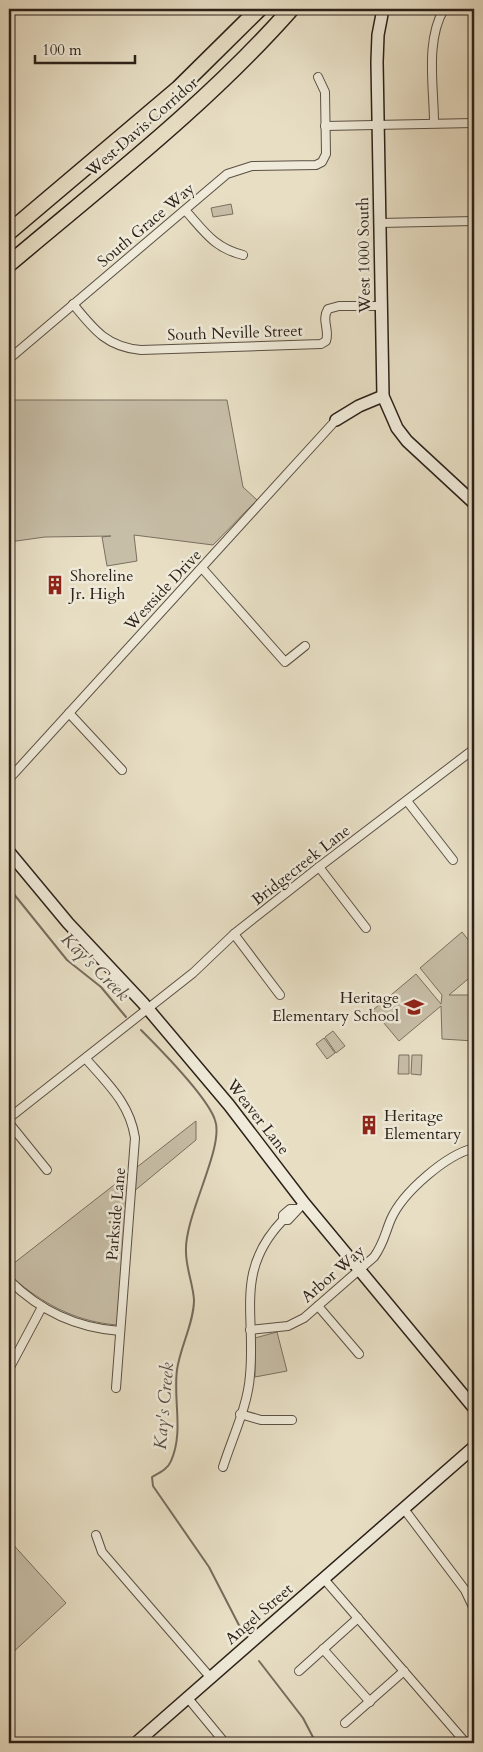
<svg xmlns="http://www.w3.org/2000/svg" width="483" height="1752" font-family="Cardo,serif">
<style>
.green{fill:#c7bea7;stroke:#7a7060}
.lines{fill:none;stroke-linecap:round;stroke-linejoin:round}
.stream{stroke:#766c5d;stroke-width:2}
.street-casing{stroke:#5b5044;stroke-width:10}
.secondary-casing{stroke:#2c2119;stroke-width:14}
.highway-casing{stroke:#2c2119;stroke-width:18}
.street{stroke:#efead9;stroke-width:8}
.secondary{stroke:#efead9;stroke-width:11}
.highway{stroke:#e7dec4;stroke-width:15}
.labels{text-anchor:middle;dominant-baseline:central;stroke-width:5;stroke-linejoin:round;paint-order:stroke}
.street-label{font-size:16px;fill:#2c2119;stroke:#efead9}
.poi-label{font-size:16px;fill:#2c2119;stroke:#efead9;text-anchor:start}
.water-label{font-size:18px;font-style:italic;fill:#574d41;stroke:#efead9}
</style>
<rect width="100%" height="100%" fill="#e7dec4"/>
<filter id="stains"><feTurbulence type="fractalNoise" baseFrequency=".004" numOctaves="4"/><feColorMatrix values="0 0 0 0 .2 0 0 0 0 .09 0 0 0 0 .02 0 0 0 .5 -.17"/></filter>
<radialGradient id="worn" r=".72"><stop offset=".6" stop-color="#630" stop-opacity="0"/><stop offset="1" stop-color="#630" stop-opacity=".3"/></radialGradient>
<!-- green -->
<g class="green">
<polygon points="231,204 233,214 213,217 211,208"/>
<polygon points="9,400 227,400 243,487 257,500 213,545 134,535 137,561 107,566 102,537 111,536 45,537 9,542"/>
<polygon points="462,932 474,947 474,974 449,995 474,995 474,1041 442,1039 441,1006 399,1041 373,1010 416,974 441,1004 442,995 420,968"/>
<polygon points="333,1031 345,1046 336,1053 325,1037"/>
<polygon points="324,1038 335,1053 327,1059 316,1044"/>
<polygon points="399,1055 409,1055 409,1074 398,1074"/>
<polygon points="412,1055 422,1055 421,1075 411,1074"/>
<path d="M196,1121V1140L127,1197L117,1325C80,1322 48,1307 19,1283L9,1291V1267Z"/>
<polygon points="277,1332 287,1371 255,1377 255,1338"/>
<polygon points="9,1540 66,1603 9,1656"/>
</g>
<g class="lines">
<!-- stream -->
<g class="stream">
<polyline points="9,888 67,960 101,987 126,1017"/>
<path d="M141,1030C160,1049 207,1096 215,1120C225,1147 184,1216 186,1252C186,1268 193,1284 194,1300C194,1323 180,1347 177,1370C173,1400 184,1432 171,1461C168,1469 159,1473 152,1477L153,1486L209,1567L243,1633"/>
<polyline points="259,1661 303,1718 316,1743"/>
</g>
<defs>
<g id="street">
<path d="M434,123C434,87 425,41 444,9"/>
<polyline points="325,126 474,123"/>
<path d="M185,210C204,231 214,248 243,255"/>
<polyline points="380,223 474,221"/>
<path d="M73,304C94,330 107,347 141,350L321,344L326,341C330,330 321,320 328,309L339,306H381"/>
<polyline points="9,359 227,174 252,166 316,165 322,162 326,154 325,92 318,77"/>
<polyline points="202,568 285,662 305,646"/>
<polyline points="69,713 122,770"/>
<polyline points="9,779 336,420"/>
<polyline points="407,801 453,860"/>
<polyline points="319,867 366,928"/>
<polyline points="234,934 280,995"/>
<path d="M86,1059C108,1084 130,1104 135,1138L116,1388"/>
<polyline points="9,1118 193,973 234,934 319,867 474,749"/>
<polyline points="9,1123 47,1170"/>
<polyline points="283,1220 288,1220 301,1206"/>
<path d="M9,1280C40,1311 77,1328 120,1331"/>
<polyline points="318,1306 359,1354"/>
<path d="M250,1330L288,1326L304,1318L374,1257C384,1243 385,1233 391,1219C403,1192 446,1155 474,1148"/>
<polyline points="9,1369 42,1307"/>
<polyline points="240,1414 261,1420 292,1420"/>
<path d="M223,1467C232,1438 248,1406 250,1375C256,1314 234,1271 283,1220V1215L290,1209H297"/>
<polyline points="404,1509 465,1590 474,1609"/>
<polyline points="96,1535 102,1552 210,1677"/>
<polyline points="324,1579 466,1743"/>
<polyline points="323,1649 370,1702"/>
<polyline points="299,1671 358,1618"/>
<polyline points="187,1697 225,1743"/>
<polyline points="345,1723 404,1671"/>
</g>
<g id="secondary">
<polyline points="383,9 378,35 377,62 383,396 397,428 407,441 474,503"/>
<polyline points="336,420 359,406 383,396"/>
<polyline points="9,852 68,923 143,1003 229,1105 304,1203 474,1408"/>
<polyline points="136,1743 474,1447"/>
</g>
<g id="highway">
<polyline points="9,232 179,88 259,9"/>
<path d="M9,264C106,182 207,104 291,9"/>
</g>
</defs>
<!-- street casing -->
<use href="#street" class="street-casing"/>
<!-- secondary casing -->
<use href="#secondary" class="secondary-casing"/>
<!-- highway casing -->
<use href="#highway" class="highway-casing"/>
<!-- street -->
<use href="#street" class="street"/>
<!-- secondary -->
<use href="#secondary" class="secondary"/>
<!-- highway -->
<use href="#highway" class="highway"/>
</g>
<!-- icons -->
<defs>
<symbol id="building-bare" viewBox="-9 -9 18 18"><path d="M-4-6H4V6H1V3H-1V6H-4ZM-2.5-4.3h1.7v1.8h-1.7ZM.8-4.3h1.7v1.8H.8ZM-2.5-1h1.7V.8h-1.7ZM.8-1h1.7V.8H.8Z" fill="#8f2418" stroke="#efead9" stroke-width="2.5" paint-order="stroke"/></symbol>
<symbol id="school-bare" viewBox="-9 -9 18 18"><path d="M0-5L7-2L0 1L-7-2ZM-4 1L0 2.5L4 1V4Q0 6-4 4Z" fill="#8f2418" stroke="#efead9" stroke-width="2.5" paint-order="stroke"/></symbol>
</defs>
<g fill-rule="evenodd">
<use href="#building-bare" x="41" y="571" width="28" height="28"/>
<use href="#school-bare" x="400" y="993" width="28" height="28"/>
<use href="#building-bare" x="355" y="1111" width="28" height="28"/>
</g>
<g class="labels">
<!-- street labels -->
<g class="street-label">
<text transform="translate(142 127) rotate(-41)">West Davis Corridor</text>
<text transform="translate(146 225) rotate(-40)">South Grace Way</text>
<text transform="translate(364 255) rotate(-91)">West 1000 South</text>
<text transform="translate(235 333) rotate(-2)">South Neville Street</text>
<text transform="translate(163 590) rotate(-47)">Westside Drive</text>
<text transform="translate(301 865) rotate(-38)">Bridgecreek Lane</text>
<text transform="translate(258 1117) rotate(52)">Weaver Lane</text>
<text transform="translate(116 1214) rotate(-85)">Parkside Lane</text>
<text transform="translate(333 1274) rotate(-41)">Arbor Way</text>
<text transform="translate(259 1614) rotate(-41)">Angel Street</text>
</g>
<!-- poi labels -->
<g class="poi-label">
<text x="70" y="576">Shoreline<tspan x="70" dy="18">Jr. High</tspan></text>
<text x="399" y="998" text-anchor="end">Heritage<tspan x="399" dy="18">Elementary School</tspan></text>
<text x="384" y="1116">Heritage<tspan x="384" dy="18">Elementary</tspan></text>
</g>
<!-- water labels -->
<g class="water-label">
<text transform="translate(95 967) rotate(45)">Kay's Creek</text>
<text transform="translate(164 1406) rotate(-85)">Kay's Creek</text>
</g>
</g>
<!-- margin -->
<rect width="483" height="1752" fill="none" stroke="#e7dec4" stroke-width="30"/>
<rect x="10" y="10" width="463" height="1732" fill="none" stroke="#2c2119" stroke-width="2.5"/>
<rect x="15" y="15" width="453" height="1722" fill="none" stroke="#2c2119"/>
<!-- scale -->
<path d="M35 55v8h100v-8" fill="none" stroke="#2c2119" stroke-width="2.5"/>
<text x="42" y="55" font-size="15" fill="#2c2119" stroke="#efead9" stroke-width="4" paint-order="stroke">100 m</text>
<rect width="100%" height="100%" filter="url(#stains)"/>
<rect width="100%" height="100%" fill="url(#worn)"/>
</svg>
